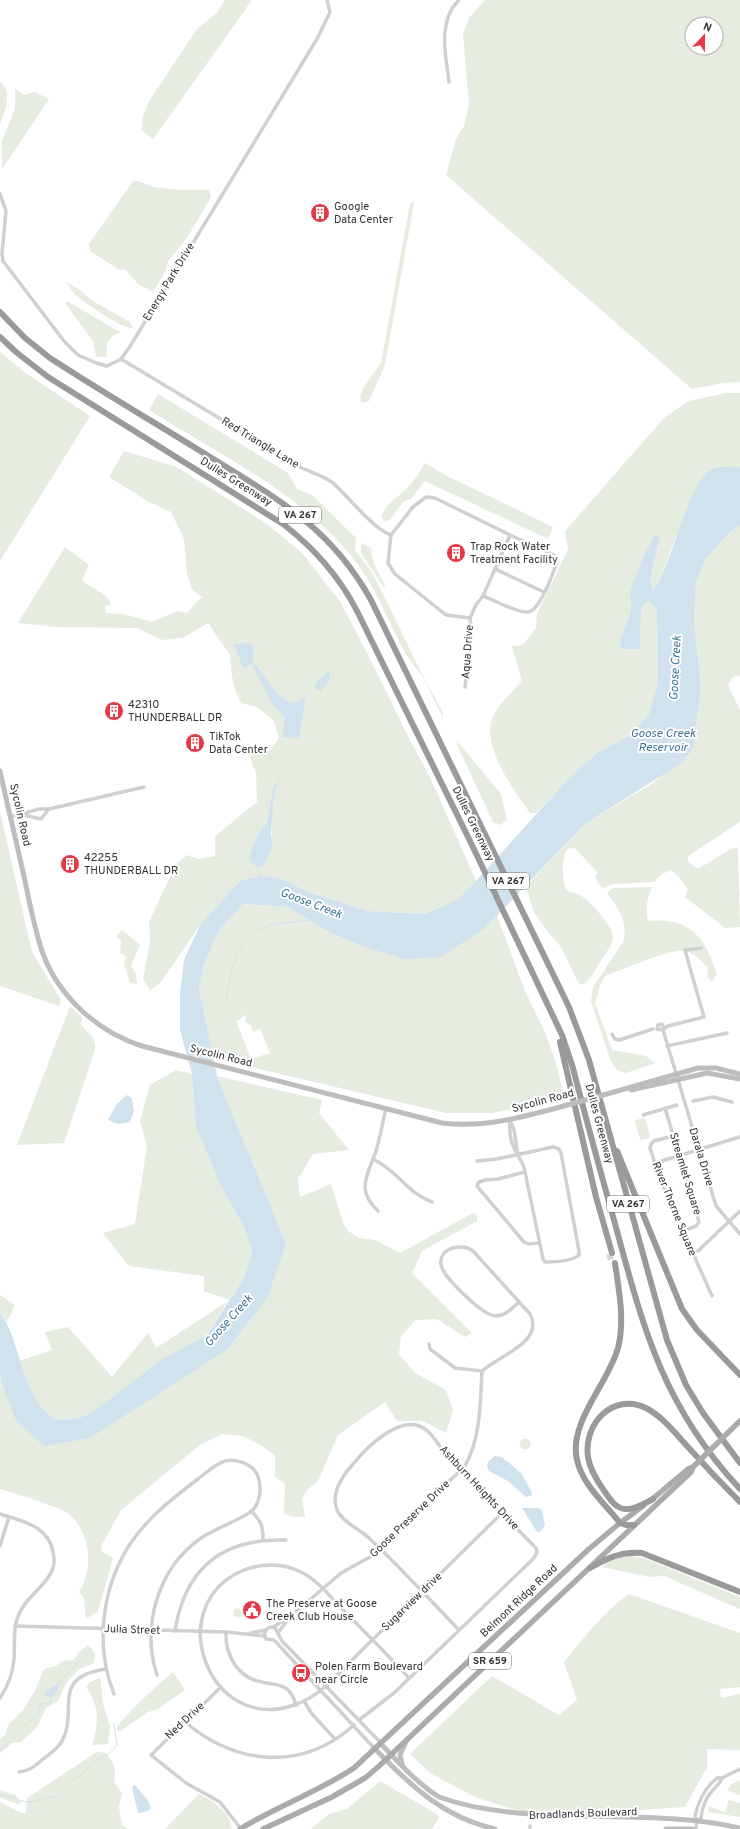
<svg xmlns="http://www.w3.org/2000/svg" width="740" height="1829" font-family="Overpass,sans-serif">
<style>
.green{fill:#e6ecdf;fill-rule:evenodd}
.water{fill:#cfe2ee}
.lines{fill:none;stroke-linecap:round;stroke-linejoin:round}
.stream{stroke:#cfe2ee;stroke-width:1}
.highway-tunnel{stroke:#d6d6d6;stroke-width:6;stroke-dasharray:6 3;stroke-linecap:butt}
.street{stroke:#d0d0d0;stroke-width:3.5}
.secondary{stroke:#bdbdbd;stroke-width:5}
.primary{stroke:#ababab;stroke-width:5.5}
.highway{stroke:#9a9a9a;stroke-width:6}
.secondary-bridge{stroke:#bdbdbd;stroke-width:5}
.primary-bridge{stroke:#ababab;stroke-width:5.5}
.labels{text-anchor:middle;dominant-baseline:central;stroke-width:4;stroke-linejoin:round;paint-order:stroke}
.shield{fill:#fff;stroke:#707070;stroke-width:1}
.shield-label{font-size:10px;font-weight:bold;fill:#333}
.poi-label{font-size:11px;fill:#333;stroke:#fff;text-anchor:start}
.street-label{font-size:11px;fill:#333;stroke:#fff}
.water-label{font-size:12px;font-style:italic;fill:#3f7597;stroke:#fff}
</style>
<rect width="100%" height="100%" fill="#fff"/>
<!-- green -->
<g class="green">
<polygon points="225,0 252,0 153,139 142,130 143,116 148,103 197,29 217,13"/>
<path d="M485,0H740V382L722,383L692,389L446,175L456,139L464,126L469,104L463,34L469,18ZM692,24H716V48H692Z"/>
<path d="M0,82C14,92 4,112 0,125Z"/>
<polygon points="15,89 24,95 35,92 49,99 2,169 2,141 15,109"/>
<polygon points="134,180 154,187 179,190 209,190 211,197 187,238 169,260 164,274 153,292 138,284 126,270 118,269 90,251 89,244"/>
<polygon points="413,202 414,203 385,365 369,401 362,403 360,397 363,388 381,363 410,204"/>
<path d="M66,282L80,290L91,300L130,322L133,328C124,330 87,304 78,297C73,293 70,287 66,282Z"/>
<path d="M67,301L120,332C106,339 106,342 107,357H96L93,341L65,303Z"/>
<polygon points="0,352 24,372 90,416 0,561"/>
<path d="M726,393H740V467L732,468L676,536L659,582L653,590L650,580L660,538L630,592L631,610L620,641L621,649H640L641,614L643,605L649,601L657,611L658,682L649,714L629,736L597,753L567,780L536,813H530C514,790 477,742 495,713C501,702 512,692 521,682C522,676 514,655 512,646H519L524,644L536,628L537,614L568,549L565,531L665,417L689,401Z"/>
<path d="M158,394L288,473L297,489L312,495L356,538L355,550L373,574L421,672L443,713V717C435,704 431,691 424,679C419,670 411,663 406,654C389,625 379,593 359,566C309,497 220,455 149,410Z"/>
<path d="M124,451L177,467L267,524L302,553L341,603L367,653L410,740L430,777L476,881L457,900L424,914L368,911L311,893L277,877L261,876L240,881L200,925L161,982L150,991L143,979L150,942L149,922L176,864L187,855L198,859L215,856V836C230,825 242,813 257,802L256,773L246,748L269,751L279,738L274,721L257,707L241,703L235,690L232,676L230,655L208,623L183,638L162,640L137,628L57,627L18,623L65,547L89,565L82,581L106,596L111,604L105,606L106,613L123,614L152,622L178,611L187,613L202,597L192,590L187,573L184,539L171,512L149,502L109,477ZM279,780C271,799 270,825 273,846L249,856L258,834L267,822L273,788Z"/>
<path d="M425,463L447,476L553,527L548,539L425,481L412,498L403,502L390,520L385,521L381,517C387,502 398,498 408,487C415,480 420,472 425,463Z"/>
<path d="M740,525V676L736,675L732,678L728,685L740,710V822L688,856V862L698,869L729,850L738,847L740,927L725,928L685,897L688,889L678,876L671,870L662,874L654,882L614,884L602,888L595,877L598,873L575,848L567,849C561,860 562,877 566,889C570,893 575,893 580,895C589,900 614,927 613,938C612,946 605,954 601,960C596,968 591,981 582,985L578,982L561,947L545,928L534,912L526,887L585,824L653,783L693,748L701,688L694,620L696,582L706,558L730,532Z"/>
<path d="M363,544L371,548C372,562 377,572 385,584L384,588L365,559L361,552V545Z"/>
<polygon points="458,742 501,794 507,820 500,825 493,822 459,749 457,744"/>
<polygon points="0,812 32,952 61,1000 59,1006 0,986"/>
<path d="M652,887C647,899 645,908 648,921C690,917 705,937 717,974L712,982L707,976L708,967C701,961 695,953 685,951C670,948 622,970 605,976L600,985L595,1003L612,1050L646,1056L655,1063L626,1073L617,1070L610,1059L591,1001L593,987L623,942C629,922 618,908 607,893L613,888Z"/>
<path d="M243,904L288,907L329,932L359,945L485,928L497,916L525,991L545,1032L556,1063L563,1093L554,1099L493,1113H446L213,1058L199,989L204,965L218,932ZM243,1015L246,1016L245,1022L251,1025L253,1032L260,1029L270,1053L251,1059L236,1021L241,1019Z"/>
<polygon points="122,930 140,945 131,966 136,974 137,984 130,983 124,964 126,956 120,953 121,941 116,937"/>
<path d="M70,1006L82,1017L81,1025C89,1034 96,1036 95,1049L64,1143L17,1145Z"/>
<polygon points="176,1070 192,1074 196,1127 219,1182 245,1229 252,1251 245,1276 229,1300 204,1291 204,1276 129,1266 103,1233 135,1224 147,1146 140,1121 150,1085"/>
<path d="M217,1076L322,1100L319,1113L349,1150L313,1154L298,1179L300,1197L331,1184L343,1223L348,1231L360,1238L375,1240L400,1253L473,1213L477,1215V1221L422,1251L412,1273L472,1333L465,1337L437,1319L416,1320L401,1336L399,1354L415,1373L446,1390L453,1410L446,1433L423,1421H397L385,1402L338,1435L318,1481L307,1490L302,1499L305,1517H294L284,1514L285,1484L275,1477V1456L261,1445L243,1436L223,1434L201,1444L121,1510L101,1546L102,1552L113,1558L98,1611L86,1619L84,1598L79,1592C94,1569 91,1533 69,1514C61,1507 13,1493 0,1489V1373L3,1387L44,1446L228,1349L268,1297L286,1244Z"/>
<polygon points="643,1118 645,1119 650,1135 649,1138 642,1140 640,1139 635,1122 636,1120"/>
<polygon points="0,1295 15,1305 7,1322 0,1311"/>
<path d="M227,1302L207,1335L162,1359L93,1412L76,1419L54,1420C35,1406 27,1383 19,1361L52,1350L45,1332L68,1327L112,1377L148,1333L156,1348Z"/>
<circle cx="525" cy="1444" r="5.5"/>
<polygon points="626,1555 644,1558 740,1597 740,1609 664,1576 650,1577 602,1567 612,1558"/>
<path d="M629,1594L740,1633V1687L720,1689L721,1698L740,1694V1750L707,1749V1767L685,1807L585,1814L524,1813L475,1797L430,1773L410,1754L492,1676L559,1715L577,1700L564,1662C584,1638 603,1612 629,1594Z"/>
<circle cx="238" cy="1613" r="4.5"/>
<polygon points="88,1645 95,1654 93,1664 79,1669 66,1683 58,1701 46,1708 37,1727 21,1742 12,1743 0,1753 0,1739 6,1734 8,1725 23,1710 35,1691 44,1669 56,1666 61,1661 74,1660 79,1652"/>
<path d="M173,1672L185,1690L158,1709L148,1712L119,1732L116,1728C133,1707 153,1689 173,1672Z"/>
<path d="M100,1678L103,1703L110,1727L108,1744L92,1745C99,1723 100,1706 86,1687L90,1682Z"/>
<path d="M97,1752L106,1753C115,1763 116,1769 114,1782L122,1793L119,1807L122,1825L128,1829H0V1802L21,1813H26L27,1798Z"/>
<polygon points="740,1780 740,1795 727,1790 731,1784"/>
<polygon points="380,1781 438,1815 439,1818 432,1829 311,1829 329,1814 347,1809"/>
<polygon points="0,1790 16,1795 21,1805 0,1798"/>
<path d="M199,1794C213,1801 230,1812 232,1829H165Z"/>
<polygon points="729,1800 740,1803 740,1817 708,1812 709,1806 725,1812"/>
</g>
<!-- water -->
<g class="water">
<path d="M740,467V525L730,532L706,558L696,582L694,620L701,688L693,748L683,762L585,824L485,928L441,957L404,959L359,945L329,932L288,907L243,904L218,932L204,965L199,989L217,1076L286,1244L268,1297L228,1349L90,1438L44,1446L16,1420L3,1387L0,1373V1312C23,1345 19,1394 55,1420L76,1419L93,1412L162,1359L207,1335L245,1276L252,1251L245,1229L219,1182L196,1127L192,1074L180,1030V993L184,960L200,925L240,881L261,876L277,877L311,893L368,911L424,914L457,900L476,881L567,780L597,753L629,736L649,714L658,682L657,611L649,601L643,605L641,614L640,649H621L620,641L631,610L630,592L643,557L655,535L660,537L650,580L653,590C672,568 689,475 715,468C723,466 732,468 740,467Z"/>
<polygon points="245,643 252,644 254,649 252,660 278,694 286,701 297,703 309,694 305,700 299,739 282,737 285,717 272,703 253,667 254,663 243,668 234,644"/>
<polygon points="327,672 329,672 330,680 321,691 316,690 315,685"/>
<polygon points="280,777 276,788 273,804 271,834 273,846 263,866 256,866 250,862 249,856 258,834 267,822 273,788"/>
<polygon points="127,1095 132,1098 134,1111 130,1122 118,1124 108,1120 116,1105"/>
<polygon points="495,1456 502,1457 522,1474 532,1493 531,1496 526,1497 508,1481 489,1471 487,1466 488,1462"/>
<polygon points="522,1508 538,1508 542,1510 545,1526 540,1532 537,1532"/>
<path d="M58,1684C60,1689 55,1695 51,1698L45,1695L47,1690Z"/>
<polygon points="135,1785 149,1802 151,1808 148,1811 138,1813 132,1787"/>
</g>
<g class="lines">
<!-- stream -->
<g class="stream">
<polyline points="258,866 259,877"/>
<path d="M226,1001C231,970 236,933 272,925C284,922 298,922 311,920"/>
<polyline points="58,1684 92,1648"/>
<polyline points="0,1751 23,1727 37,1715 41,1704 52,1703 50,1700 51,1697"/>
<path d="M0,1794C7,1795 23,1802 27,1802C36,1802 45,1797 55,1797L76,1777L83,1775C92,1756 106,1762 117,1744L114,1724"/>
</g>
<!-- highway-tunnel -->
<polyline class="highway-tunnel" points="609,1254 612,1263"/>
<!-- street -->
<g class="street">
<path d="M449,82C446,56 437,21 459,0"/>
<polyline points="0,194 6,211 2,254 3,261 64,341 78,355 96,363 107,366 121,359 129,348 317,39 330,12 327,0"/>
<path d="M121,359L302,468C313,473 324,476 333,483C350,498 373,529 391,535"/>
<polygon points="426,497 435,498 510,535 483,596 476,605 470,618 446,615 395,574 388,563 391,535 413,507"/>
<polyline points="495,569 544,592"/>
<path d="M483,596C494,600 517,613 528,612C540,611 553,573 557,562L554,555L510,535"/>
<polyline points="465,687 471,627 470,618"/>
<polyline points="24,815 41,819 49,809"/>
<polyline points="10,817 39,809 49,809 144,787"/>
<polyline points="664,1028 662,1024 658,1025 657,1029 662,1030 668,1026 704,1017 685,950 701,948"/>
<polyline points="663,1030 716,1206 740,1234"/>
<polyline points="612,1034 615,1039 619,1040 653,1029"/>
<polyline points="667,1046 727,1033"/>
<polyline points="693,1101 713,1097 732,1102"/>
<polyline points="665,1108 699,1222 696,1226 683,1231"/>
<polyline points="643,1115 677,1105"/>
<polyline points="673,1136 654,1141 651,1144 650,1148 660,1179 712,1296"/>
<path d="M373,1159C398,1171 406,1192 432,1202"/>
<path d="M477,1161L497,1159L553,1147L559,1149L561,1153L579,1251V1255C572,1261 554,1262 545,1262L543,1259L524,1167C515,1148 508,1144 510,1120L514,1130L518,1155"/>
<polyline points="655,1163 740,1137"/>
<polyline points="525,1172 498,1179 485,1180 479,1182 477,1186 524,1242 529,1244 539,1243"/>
<path d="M378,1211C355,1189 368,1175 376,1151C380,1137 383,1122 386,1108"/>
<polyline points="692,1254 699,1250 740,1211"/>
<polyline points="429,1344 430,1349 455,1368 482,1371"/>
<path d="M251,1511C261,1520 263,1526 263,1540"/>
<path d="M0,1514C22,1521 49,1526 53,1552C55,1560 54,1569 49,1576C39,1592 23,1600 17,1619C13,1632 15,1645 14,1659C13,1673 8,1686 0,1698"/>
<polyline points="0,1546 9,1517"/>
<polyline points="15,1626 226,1632 265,1636"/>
<path d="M273,1627L291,1616L341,1573L370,1557L465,1466C481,1437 480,1404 482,1371C498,1356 545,1342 530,1314L474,1252C464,1242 438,1247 441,1265C443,1277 483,1316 496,1316C506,1316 512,1308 519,1302"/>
<path d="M175,1631C185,1568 222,1538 286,1540"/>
<path d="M226,1632C225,1652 235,1673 254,1680C273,1687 289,1679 296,1705"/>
<polyline points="251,1633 265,1630"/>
<polyline points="278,1633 289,1618"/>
<path d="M409,1678C387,1654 364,1631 341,1608C329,1595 317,1580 301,1572C283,1563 262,1563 244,1570C160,1605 209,1735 294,1705C322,1696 342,1670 362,1650C388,1625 413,1600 439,1575L502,1513"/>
<polyline points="221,1687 151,1755 186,1783 220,1802 241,1829"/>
<path d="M114,1694C96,1649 101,1596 124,1554C141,1523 170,1500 198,1479C206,1473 215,1464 225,1461C236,1458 252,1464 257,1474C262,1485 261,1502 252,1511C242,1519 214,1529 201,1538C158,1568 141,1626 157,1675"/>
<polyline points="304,1701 312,1714 335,1739"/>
<path d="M359,1720L394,1693L534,1558L537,1552L536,1548C505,1516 472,1486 444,1452C436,1442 430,1428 416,1425C395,1420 366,1448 354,1463C342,1476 329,1494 338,1512C345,1524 360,1529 370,1539C401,1568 430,1600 459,1630"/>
<path d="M185,1722C236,1765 302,1772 354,1725"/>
<path d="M375,1749L274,1640L266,1639C263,1634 265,1629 270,1627L275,1628L282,1641L381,1743"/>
<path d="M19,1772C29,1771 34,1767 42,1760C49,1754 58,1749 62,1741C79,1711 49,1677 106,1669"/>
<path d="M717,1778H722C720,1784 716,1786 712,1791C706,1798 702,1808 701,1818L697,1820L695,1817C698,1801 704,1789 717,1778Z"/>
<polyline points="722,1778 740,1769"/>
<polyline points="530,1829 530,1826"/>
<polyline points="696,1829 697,1820"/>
</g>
<!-- secondary -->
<g class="secondary">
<path d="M0,771C8,808 17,844 25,881C30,905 35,931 43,954C60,998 98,1032 142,1046L442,1123C485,1128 523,1117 564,1106"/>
<polyline points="631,1090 707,1073 740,1079"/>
<polyline points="614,1092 698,1068 716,1068 740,1074"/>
<path d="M381,1744C399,1763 417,1783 439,1797C528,1829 642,1806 740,1828"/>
<path d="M375,1749C411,1786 443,1817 495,1829"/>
<polyline points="402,1764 400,1755 406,1742"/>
<polyline points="666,1829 693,1829"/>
</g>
<!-- primary -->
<g class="primary">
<polyline points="650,1501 688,1469 693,1467"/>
<path d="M240,1829C277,1806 318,1792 354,1768L590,1548L620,1523L643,1506"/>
<polyline points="263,1829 332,1797 365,1778 378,1767 691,1472 693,1467"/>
</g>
<!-- highway -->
<g class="highway">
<path d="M0,312L25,338L50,358C102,392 157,424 210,457C278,499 331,528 371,600L569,1007L589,1060L667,1340L686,1385L703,1413L740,1463"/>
<path d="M0,337L16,352L48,377L283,524C314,548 339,576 357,611L471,843L562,1035L573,1068C586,1119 600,1170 614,1220C643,1327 662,1405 740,1489"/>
<polyline points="560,1042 596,1197 612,1253"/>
<polyline points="617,1151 682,1309 697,1330 740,1375"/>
<path d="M615,1263C619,1291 625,1320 618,1348C608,1384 568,1423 577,1460C582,1484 605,1504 620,1523L626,1525H634"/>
<path d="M653,1499C645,1503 635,1510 625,1509C615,1508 610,1499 605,1492C597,1481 590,1470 588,1457C583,1424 613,1392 646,1408C663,1417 675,1433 688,1447C705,1466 722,1484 740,1502"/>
<path d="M590,1568C608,1558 621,1551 642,1553L740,1592"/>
</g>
<!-- secondary-bridge -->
<polyline class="secondary-bridge" points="564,1106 614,1092"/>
<!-- primary-bridge -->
<polyline class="primary-bridge" points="693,1467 740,1421"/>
</g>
<!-- icons -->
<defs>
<symbol id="building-disc" viewBox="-11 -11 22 22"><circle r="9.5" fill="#e63946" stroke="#fff"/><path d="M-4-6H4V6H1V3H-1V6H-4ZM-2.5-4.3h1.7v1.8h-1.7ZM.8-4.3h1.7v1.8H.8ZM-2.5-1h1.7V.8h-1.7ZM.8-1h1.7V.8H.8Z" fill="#fff"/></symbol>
<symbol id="civic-disc" viewBox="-11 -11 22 22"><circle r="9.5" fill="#e63946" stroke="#fff"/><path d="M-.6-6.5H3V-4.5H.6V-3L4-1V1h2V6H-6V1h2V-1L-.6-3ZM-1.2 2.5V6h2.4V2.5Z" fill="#fff"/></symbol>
<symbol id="bus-disc" viewBox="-11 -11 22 22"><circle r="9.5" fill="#e63946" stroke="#fff"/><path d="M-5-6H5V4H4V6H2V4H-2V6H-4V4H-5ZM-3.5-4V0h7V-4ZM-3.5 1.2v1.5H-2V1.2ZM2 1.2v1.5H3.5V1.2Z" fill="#fff"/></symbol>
</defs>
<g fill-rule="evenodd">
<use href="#building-disc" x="309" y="202" width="22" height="22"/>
<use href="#building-disc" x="445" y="542" width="22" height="22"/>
<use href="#building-disc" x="103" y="700" width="22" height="22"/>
<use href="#building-disc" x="184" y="732" width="22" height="22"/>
<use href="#building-disc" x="59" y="853" width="22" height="22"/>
<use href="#civic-disc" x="241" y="1599" width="22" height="22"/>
<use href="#bus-disc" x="290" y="1662" width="22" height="22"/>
</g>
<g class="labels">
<!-- shield labels -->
<g class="shield">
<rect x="279" y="507" width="42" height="16" rx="3"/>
<rect x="487" y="873" width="42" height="16" rx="3"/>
<rect x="607" y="1196" width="42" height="16" rx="3"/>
<rect x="469" y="1653" width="42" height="16" rx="3"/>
</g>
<g class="shield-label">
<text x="300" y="515">VA 267</text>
<text x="508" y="881">VA 267</text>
<text x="628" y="1204">VA 267</text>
<text x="490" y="1661">SR 659</text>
</g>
<!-- poi labels -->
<g class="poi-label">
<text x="334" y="207">Google<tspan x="334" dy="13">Data Center</tspan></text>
<text x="470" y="547">Trap Rock Water<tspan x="470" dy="13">Treatment Facility</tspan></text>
<text x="128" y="705">42310<tspan x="128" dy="13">THUNDERBALL DR</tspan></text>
<text x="209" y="737">TikTok<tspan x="209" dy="13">Data Center</tspan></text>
<text x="84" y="858">42255<tspan x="84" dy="13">THUNDERBALL DR</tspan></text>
<text x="266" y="1604">The Preserve at Goose<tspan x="266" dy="13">Creek Club House</tspan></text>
<text x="315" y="1667">Polen Farm Boulevard<tspan x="315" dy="13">near Circle</tspan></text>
</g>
<!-- street labels -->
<g class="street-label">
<text transform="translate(169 282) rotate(-59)">Energy Park Drive</text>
<text transform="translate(260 443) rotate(31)">Red Triangle Lane</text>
<text transform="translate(236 482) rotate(32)">Dulles Greenway</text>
<text transform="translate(468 652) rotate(-86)">Aqua Drive</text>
<text transform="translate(20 815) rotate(77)">Sycolin Road</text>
<text transform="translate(473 824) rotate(64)">Dulles Greenway</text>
<text transform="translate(221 1056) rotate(14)">Sycolin Road</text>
<text transform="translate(543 1101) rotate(-15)">Sycolin Road</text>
<text transform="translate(599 1124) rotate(75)">Dulles Greenway</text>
<text transform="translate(701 1157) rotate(73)">Darala Drive</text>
<text transform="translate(685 1174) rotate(73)">Streamlet Square</text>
<text transform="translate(674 1209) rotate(68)">River Thorne Square</text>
<text transform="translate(479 1488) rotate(47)">Ashburn Heights Drive</text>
<text transform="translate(410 1519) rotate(-44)">Goose Preserve Drive</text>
<text transform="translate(519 1601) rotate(-43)">Belmont Ridge Road</text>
<text transform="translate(412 1602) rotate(-44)">Sugarview drive</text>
<text transform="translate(132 1630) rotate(2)">Julia Street</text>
<text transform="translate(185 1721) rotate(-43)">Ned Drive</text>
<text transform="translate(583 1814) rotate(-2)">Broadlands Boulevard</text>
</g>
<!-- water labels -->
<g class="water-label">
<text transform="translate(676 668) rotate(-87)">Goose Creek</text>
<text x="663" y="734">Goose Creek<tspan x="663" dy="14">Reservoir</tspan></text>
<text transform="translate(311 904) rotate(21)">Goose Creek</text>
<text transform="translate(229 1321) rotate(-48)">Goose Creek</text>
</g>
</g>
<!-- north arrow -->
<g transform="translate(704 36) rotate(22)"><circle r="19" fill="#ffffff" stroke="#adadad"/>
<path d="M0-3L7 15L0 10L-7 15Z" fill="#e63946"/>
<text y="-6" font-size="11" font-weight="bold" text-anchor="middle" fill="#333333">N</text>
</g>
</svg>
